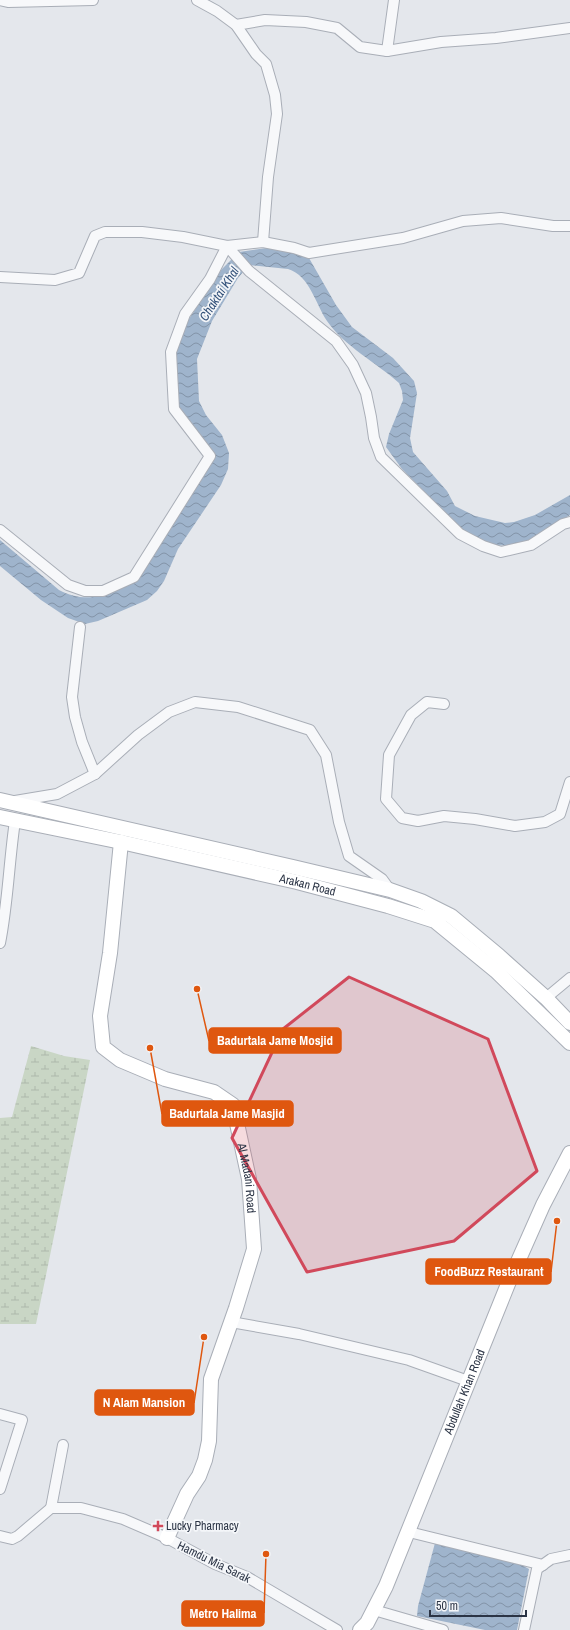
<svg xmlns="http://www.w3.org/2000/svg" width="570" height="1630" font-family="'Archivo Narrow',sans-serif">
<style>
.wetland{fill:url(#wetland-marsh)}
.water{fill:url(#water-waves)}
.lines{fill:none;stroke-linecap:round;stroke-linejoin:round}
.street-casing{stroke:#a9aeb7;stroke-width:12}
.secondary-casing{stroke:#a9aeb7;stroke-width:16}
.street{stroke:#f7f8fa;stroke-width:10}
.secondary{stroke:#fff;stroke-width:14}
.marked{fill:#d1495b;fill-opacity:0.2;stroke:#d1495b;stroke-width:3;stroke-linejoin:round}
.poi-dot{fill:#d1495b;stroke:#f4f6f9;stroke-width:1.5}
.labels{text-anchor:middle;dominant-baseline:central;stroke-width:3.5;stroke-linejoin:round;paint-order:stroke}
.street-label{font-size:12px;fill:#2b3445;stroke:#f4f6f9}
.poi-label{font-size:12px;fill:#2b3445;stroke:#f4f6f9;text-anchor:start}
.water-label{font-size:13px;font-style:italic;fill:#34527a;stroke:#f4f6f9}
.leader{fill:none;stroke:#df570f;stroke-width:1.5}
.callout-dot{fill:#df570f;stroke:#f4f6f9;stroke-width:1.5}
.callout{fill:#df570f;stroke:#df570f;stroke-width:1.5}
.callout-label{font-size:13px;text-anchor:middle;font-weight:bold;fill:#fff}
</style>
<defs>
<pattern id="wetland-marsh" width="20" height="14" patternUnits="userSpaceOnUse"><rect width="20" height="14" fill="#c9d6c5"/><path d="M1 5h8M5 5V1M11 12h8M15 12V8" fill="none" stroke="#adb8ab"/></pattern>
<pattern id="water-waves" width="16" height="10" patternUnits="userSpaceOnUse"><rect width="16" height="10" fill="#9fb4cc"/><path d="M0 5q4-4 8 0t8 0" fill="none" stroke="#8293a7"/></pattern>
</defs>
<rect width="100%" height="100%" fill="#e4e7ec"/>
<!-- wetland -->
<polygon class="wetland" points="31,1046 64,1056 90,1060 36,1324 0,1324 0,1118 12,1117"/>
<!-- water -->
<g class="water">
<path d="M274,247L302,253L309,258L336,305L352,327L393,358L414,381L417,393L410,438L413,452L447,491L455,506L475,516L505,523L514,522L535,515L570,495V515L533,539L514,546L494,545L472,536L460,528L402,469L386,447L389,434L403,400L402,391L399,383C377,363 344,346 327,321C315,303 310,276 288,269L249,265L238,278L212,321L197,359L199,401L206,415L222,435L229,453L228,469L221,485L178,549L164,581L157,591L147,600L98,621L85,624L68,618L41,600L0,566V540L59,590C90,607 122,592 145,569L211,460L179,407L177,392L176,351L187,322L221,270L239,252Z"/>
<polygon points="435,1543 522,1565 529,1569 517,1630 485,1630 417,1616 418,1606"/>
</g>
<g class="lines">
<defs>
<g id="street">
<polyline points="0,0 8,2 93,0"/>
<polyline points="197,0 217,11 236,25 256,54 266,64 275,95 277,114 268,177 263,242"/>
<polyline points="236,25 265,20 306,22 337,28 360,47 387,51 441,42 496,38 570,28"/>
<polyline points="387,51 394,0"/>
<polyline points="227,246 249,271 336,341 353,365 366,393 371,417 374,438 381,457 460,534 483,546 501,552 531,545 563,524 570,522"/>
<polyline points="0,277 55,280 79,273 95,236 105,232 142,232 183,237 227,246 263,242 294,248 309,253 403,238 463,221 501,218 553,226 570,226"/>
<polyline points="0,530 68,585 85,591 103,591 134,577 210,456 174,409 171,352 185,314 210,279 227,246"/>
<polyline points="80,627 72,697 75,717 82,742 95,774"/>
<polyline points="444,704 427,702 411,715 389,755 386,799 402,818 418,821 444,816 475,819 515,826 545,822 560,814 570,782"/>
<polyline points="15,801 57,794 95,774 138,735 169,712 195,702 238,707 310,730 326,755 339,822 349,856 382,879 390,890"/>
<path d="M0,943C8,903 9,861 15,821"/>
<polyline points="546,998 570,978"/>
<polyline points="231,1322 299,1334 409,1360 468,1381"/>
<polyline points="0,1414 22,1420 0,1489"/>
<polyline points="51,1508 63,1445"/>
<polyline points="409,1532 543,1565"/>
<polyline points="0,1536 12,1539 18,1536 51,1508 81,1508 123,1519 167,1538 215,1564 247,1577 337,1630"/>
<polyline points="374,1610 443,1630"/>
<polyline points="524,1630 537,1569 551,1559 570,1555"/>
</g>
<g id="secondary">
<polyline points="0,800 293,867 390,890 421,901 451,916 499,956 546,998 570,1023"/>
<path id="s1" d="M0,817L121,842L297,882L388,906L435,921L496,971L570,1043"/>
<path id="s2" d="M121,842L110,953L100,1016L103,1047L120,1060L165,1079L214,1092L233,1105L249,1179L254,1249L236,1308L211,1379L209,1441L205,1460L199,1476L187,1494L167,1538"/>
<path id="s3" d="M360,1630L367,1623L386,1586L508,1284L543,1205L570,1153"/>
</g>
</defs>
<!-- street casing -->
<use href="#street" class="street-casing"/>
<!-- secondary casing -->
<use href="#secondary" class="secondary-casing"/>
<!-- street -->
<use href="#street" class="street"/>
<!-- secondary -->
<use href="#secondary" class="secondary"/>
</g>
<!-- marked area -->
<path class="marked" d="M349,977L488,1039L537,1171L454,1241L307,1272L232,1138L283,1029Z"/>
<!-- markers -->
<path class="poi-dot" d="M156 1520h4v4h4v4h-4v4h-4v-4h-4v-4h4z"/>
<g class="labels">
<!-- street labels -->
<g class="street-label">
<text stroke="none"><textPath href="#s1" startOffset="315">Arakan Road</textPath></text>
<text stroke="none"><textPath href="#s2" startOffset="425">Al Madani Road</textPath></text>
<text stroke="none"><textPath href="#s3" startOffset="261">Abdullah Khan Road</textPath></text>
<text transform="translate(214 1562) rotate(26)">Hamdu Mia Sarak</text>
</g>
<!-- poi labels -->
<g class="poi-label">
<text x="166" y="1526">Lucky Pharmacy</text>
</g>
<!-- water labels -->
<g class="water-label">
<text transform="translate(219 294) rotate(-57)">Chaktai Khal</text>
</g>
</g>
<!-- callouts -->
<path class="leader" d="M197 989L209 1041M150 1048L162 1114M557 1221L551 1272M204 1337L194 1403M266 1554L264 1613"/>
<g class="callout-dot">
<circle cx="197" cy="989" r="4"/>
<circle cx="150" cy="1048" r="4"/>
<circle cx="557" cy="1221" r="4"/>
<circle cx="204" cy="1337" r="4"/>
<circle cx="266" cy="1554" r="4"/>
</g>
<g class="callout">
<rect x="209" y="1028" width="132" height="25" rx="4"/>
<rect x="162" y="1101" width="131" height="25" rx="4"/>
<rect x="426" y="1259" width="125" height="25" rx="4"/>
<rect x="95" y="1390" width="99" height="25" rx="4"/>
<rect x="182" y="1601" width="82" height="25" rx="4"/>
</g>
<g class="callout-label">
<text x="275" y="1045">Badurtala Jame Mosjid</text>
<text x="227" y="1118">Badurtala Jame Masjid</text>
<text x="489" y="1276">FoodBuzz Restaurant</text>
<text x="144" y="1407">N Alam Mansion</text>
<text x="223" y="1618">Metro Halima</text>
</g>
<!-- scale -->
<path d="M430 1610v6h96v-6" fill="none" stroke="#2b3445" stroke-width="2"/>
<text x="436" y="1610" font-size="12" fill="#2b3445" stroke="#f4f6f9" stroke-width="3" paint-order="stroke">50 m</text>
</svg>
